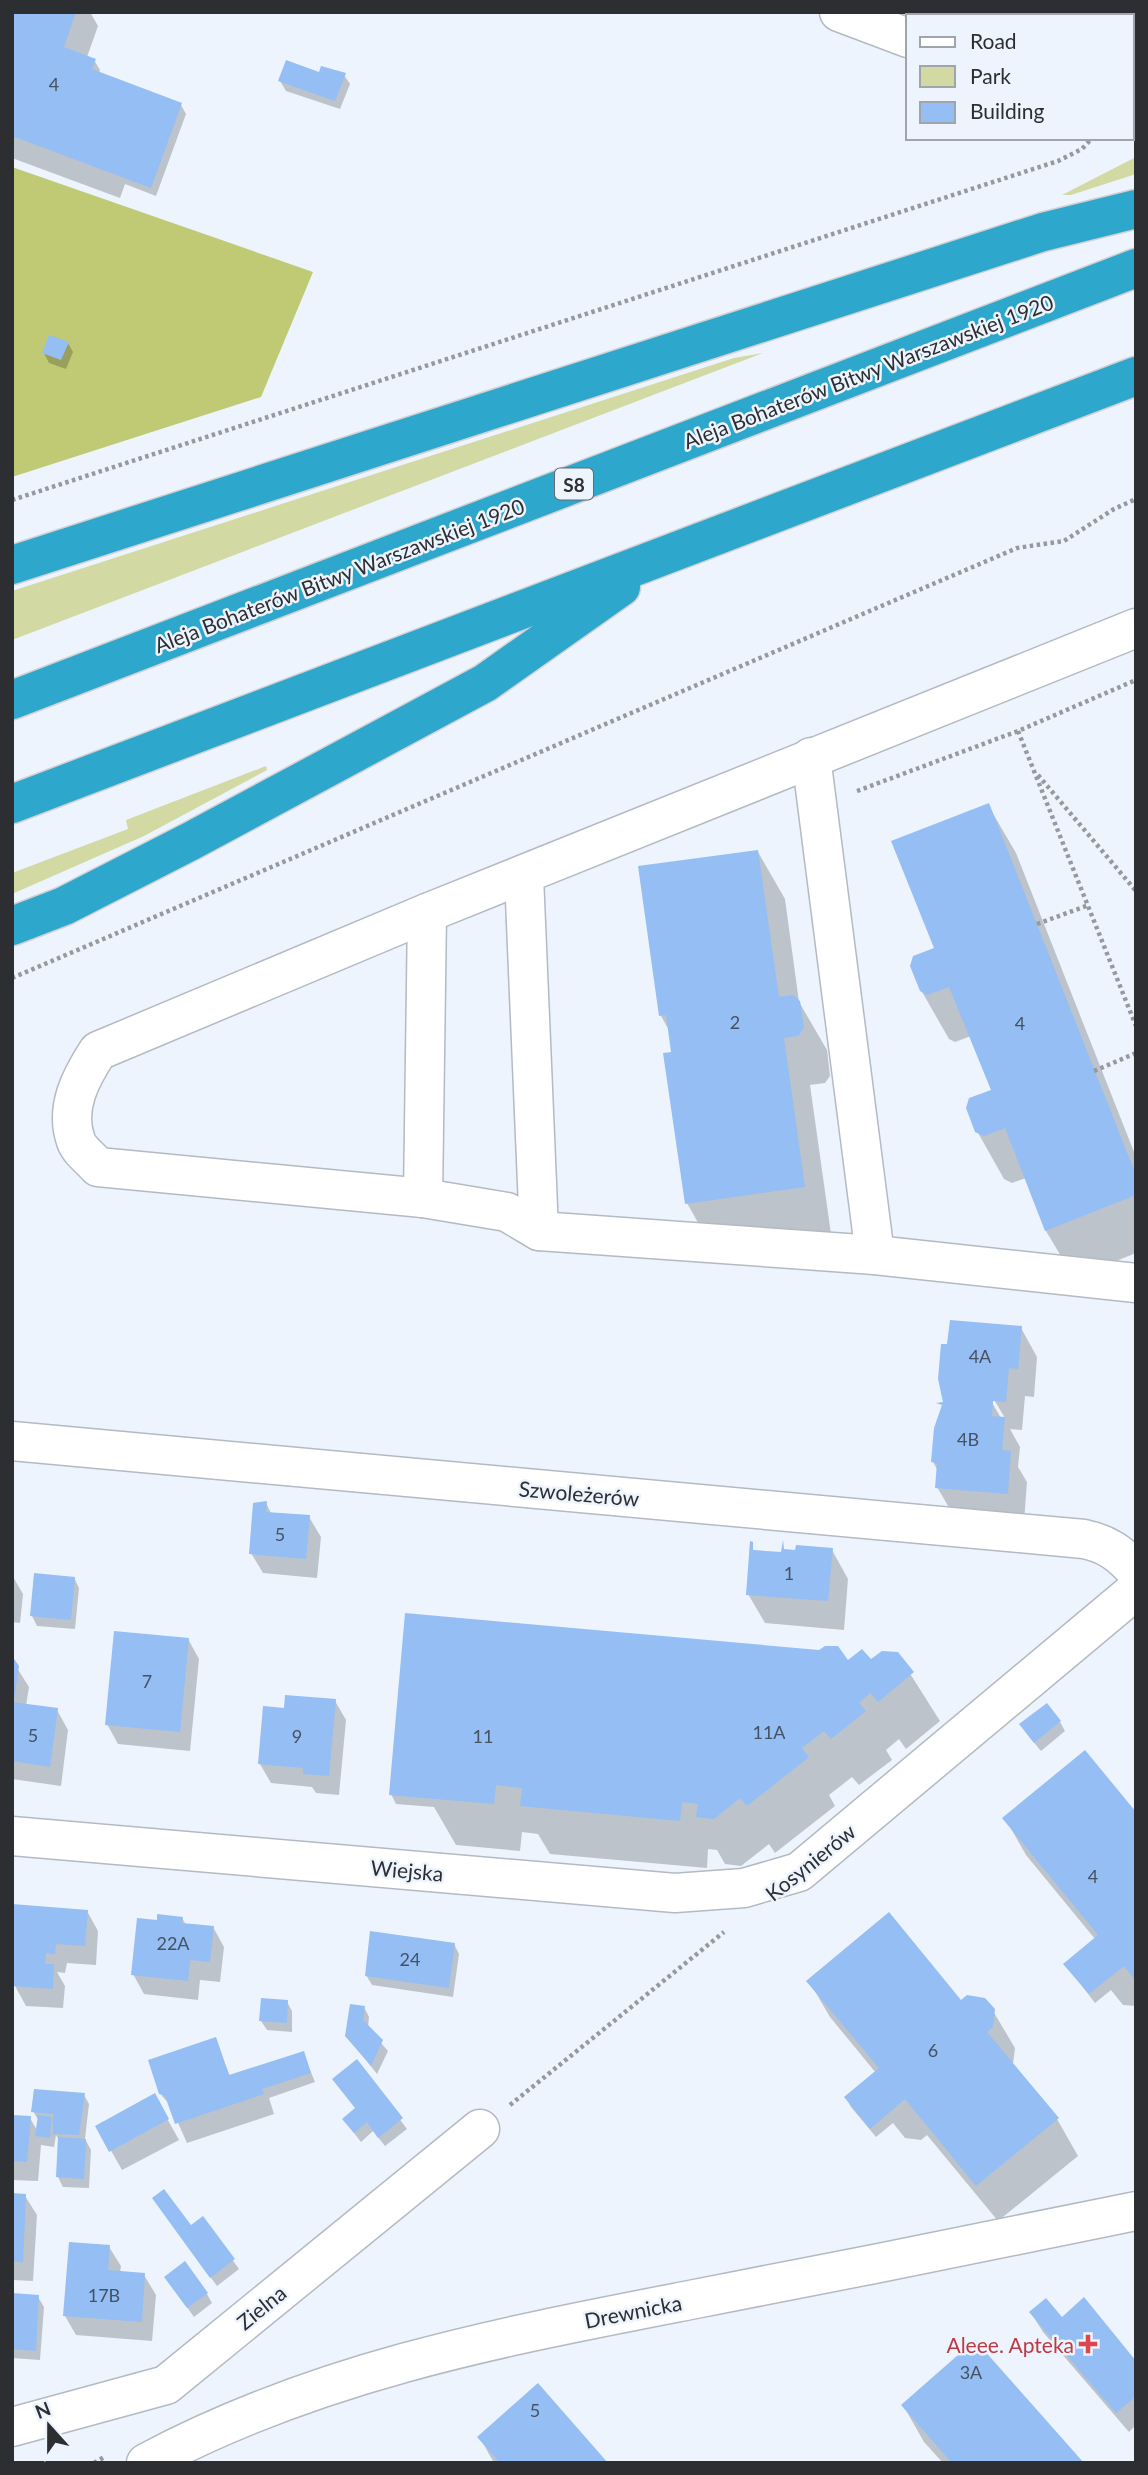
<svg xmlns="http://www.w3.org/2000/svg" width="1148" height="2475" font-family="Lato,sans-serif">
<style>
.green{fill:#d2d9a3}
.forest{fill:#c0c973}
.shadow{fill:#0003;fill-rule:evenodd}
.building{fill:#94bef4}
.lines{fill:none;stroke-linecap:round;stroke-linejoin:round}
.minor-casing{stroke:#b4bac2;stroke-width:41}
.highway-casing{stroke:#d1d1d2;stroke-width:41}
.path{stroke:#9599a0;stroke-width:4.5;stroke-dasharray:3.5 3.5;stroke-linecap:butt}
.minor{stroke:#fff;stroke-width:38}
.highway{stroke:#2da7cc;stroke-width:38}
.health-dot{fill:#e0444e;stroke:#edf4fd;stroke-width:2.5}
.labels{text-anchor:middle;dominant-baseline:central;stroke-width:5;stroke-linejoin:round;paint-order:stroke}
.number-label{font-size:18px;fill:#465262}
.shield{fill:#edf4fd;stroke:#66696f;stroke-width:2}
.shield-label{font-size:19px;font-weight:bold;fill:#2c2e32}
.street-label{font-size:21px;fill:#2c2e32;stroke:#edf4fd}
.health-label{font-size:21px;fill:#be3a42;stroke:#edf4fd;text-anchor:end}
</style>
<rect width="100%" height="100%" fill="#edf4fd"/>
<!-- green -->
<g class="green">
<polygon points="1136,157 1136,174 1071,195 1062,195"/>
<polygon points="763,353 12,640 12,591 734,358"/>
<polygon points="266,766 267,770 144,836 12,894 12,873 128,829 126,820"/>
</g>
<!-- forest -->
<polygon class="forest" points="12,167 313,272 261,397 12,477"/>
<!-- shadow -->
<g class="shadow">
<polygon points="12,12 90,12 98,26 87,57 94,60 100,70 99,73 181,105 186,114 156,196 125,184 120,198 12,158"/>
<polygon points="963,12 1002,12 1000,16 970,16"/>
<polygon points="320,74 344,75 350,84 340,109 286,91 280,81"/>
<polygon points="68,343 73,352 66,369 49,363 44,353"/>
<polygon points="988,805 1016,853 1136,1157 1136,1253 1074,1278 1046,1231 1026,1178 1012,1183 1004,1179 977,1131 993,1091 971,1036 955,1042 949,1039 921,990"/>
<polygon points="758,852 785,899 799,1002 827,1050 830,1076 825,1083 810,1085 831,1234 714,1251 687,1203 670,1032 661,1016"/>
<path d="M1021,1328L1037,1357L1034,1397L1025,1396L1022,1430L1010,1429L1020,1447L1018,1467L1027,1482L1024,1522L954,1516L937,1487L938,1471L933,1462ZM990,1393L1005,1418H1001L987,1394Z"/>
<polygon points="266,1503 272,1515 309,1517 321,1537 317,1578 263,1573 251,1553"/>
<polygon points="832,1550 848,1579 844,1630 765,1623 748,1594 782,1554"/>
<polygon points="12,1575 23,1594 20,1623 12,1622"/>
<polygon points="74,1578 79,1588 75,1629 37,1626 32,1616"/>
<polygon points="188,1639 199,1659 190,1751 118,1744 107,1724"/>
<polygon points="897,1653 940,1721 906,1749 899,1739 886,1750 892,1760 859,1785 852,1777 829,1795 835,1806 775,1853 769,1844 741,1866 725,1864 717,1850 708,1849 707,1868 550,1854 538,1834 522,1832 520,1851 456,1845 434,1807 396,1804 391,1794 848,1662 871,1662"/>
<polygon points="12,1660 29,1687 26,1706 57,1710 68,1730 61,1786 12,1779"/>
<polygon points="335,1701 346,1720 339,1795 316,1793 312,1787 271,1783 260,1764 285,1710"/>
<polygon points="1060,1722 1065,1731 1041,1751 1027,1734"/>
<polygon points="1136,1814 1136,2006 1123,2005 1111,1990 1095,2003 1065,1964 1095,1939 1026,1855 1005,1818"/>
<polygon points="12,1905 87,1911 98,1931 96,1965 67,1963 65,1973 57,1972 65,1986 63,2008 26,2006 15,1986"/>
<polygon points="182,1918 186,1925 213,1927 224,1947 220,1982 200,1980 198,2000 144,1994 133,1974 158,1922"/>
<polygon points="454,1944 459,1954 453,1997 372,1985 366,1975"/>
<polygon points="809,1981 961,2002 993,2011 1015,2048 1013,2064 1057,2119 1078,2156 998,2221 927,2135 921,2140 905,2138 893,2123 876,2137 851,2107 846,2098 876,2073 830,2017"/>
<polygon points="287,2002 292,2011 292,2032 267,2030 261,2021"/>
<polygon points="364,2007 369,2017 368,2028 388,2051 377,2074 347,2036"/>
<polygon points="215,2039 230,2076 303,2053 315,2082 269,2098 274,2114 187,2143 170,2105 162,2096 150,2061"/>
<polygon points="357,2062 407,2129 385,2146 373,2131 361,2142 344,2120 356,2110"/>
<polygon points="84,2095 89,2104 85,2139 91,2150 89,2188 63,2187 58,2177 60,2142 56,2135 54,2147 41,2145 38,2181 12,2180 12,2117 30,2118 38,2132 39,2121 33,2111"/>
<polygon points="154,2095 179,2140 122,2170 97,2126"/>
<polygon points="12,2195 25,2196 37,2215 33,2281 12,2280"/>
<polygon points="160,2208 190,2228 203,2219 239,2269 217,2286"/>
<polygon points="109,2247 121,2266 120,2273 144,2275 156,2295 152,2341 76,2335 65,2316"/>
<polygon points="172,2286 207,2294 212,2303 194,2317"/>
<polygon points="12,2295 38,2297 44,2307 40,2360 12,2358"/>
<polygon points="1031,2313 1136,2364 1136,2425 1129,2432 1043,2332"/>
<polygon points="903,2405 1082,2463 943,2463 924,2442"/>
<polygon points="480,2438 606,2463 494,2463"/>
</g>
<!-- building -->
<g class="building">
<polygon points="12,12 76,12 64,47 96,59 92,69 182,103 151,188 12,136"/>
<polygon points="286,60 319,72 321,66 346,73 335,101 278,81"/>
<polygon points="49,335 69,342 61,360 42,353"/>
<polygon points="989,803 1136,1175 1136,1195 1045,1231 1005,1128 984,1136 975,1132 966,1108 969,1098 991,1090 949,987 927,995 920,991 910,966 913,956 934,948 891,841"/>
<polygon points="758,850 779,997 793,995 800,1001 804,1028 798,1036 784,1038 805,1187 685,1204 663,1053 671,1052 666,1015 659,1016 638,866"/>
<polygon points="950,1320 1022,1326 1018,1369 1009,1368 1006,1402 993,1401 992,1416 1005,1417 1002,1450 1011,1451 1008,1494 935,1488 937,1463 931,1462 934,1428 942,1405 936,1403 943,1402 938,1379 941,1344 947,1344"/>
<polygon points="267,1501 266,1512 310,1515 306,1559 249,1554 253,1503"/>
<polygon points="783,1540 784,1549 795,1550 796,1545 833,1548 828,1601 746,1595 750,1541 753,1542 753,1550 781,1552"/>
<polygon points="34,1573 75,1577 71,1620 30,1616"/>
<polygon points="405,1613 819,1650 825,1646 838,1646 848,1660 862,1649 871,1659 882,1651 898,1652 914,1672 878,1702 870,1693 859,1703 866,1711 831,1739 824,1731 802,1748 809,1757 747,1806 740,1798 714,1819 696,1817 698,1804 682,1802 680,1821 520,1806 522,1788 496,1785 494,1804 389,1795"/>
<polygon points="114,1631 189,1638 180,1732 105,1725"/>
<polygon points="12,1656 19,1666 14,1699 12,1699"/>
<polygon points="285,1695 336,1699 329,1776 303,1774 303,1768 258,1764 263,1706 284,1708"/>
<polygon points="12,1702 58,1708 50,1767 12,1761"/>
<polygon points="1047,1703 1061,1721 1034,1743 1019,1724"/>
<polygon points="1085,1750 1136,1812 1136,1981 1124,1966 1089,1994 1063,1964 1098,1935 1002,1818"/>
<polygon points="12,1904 88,1910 85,1946 56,1944 55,1954 46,1953 45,1964 54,1964 53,1989 13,1986"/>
<polygon points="889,1912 961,2000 967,1995 985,1998 995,2009 993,2027 987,2032 1059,2118 976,2186 905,2099 870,2129 844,2097 879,2068 806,1981"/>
<polygon points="157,1914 183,1917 182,1923 214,1926 210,1962 190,1960 188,1981 131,1975 137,1918 157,1920"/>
<polygon points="370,1931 455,1943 449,1988 365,1976"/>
<polygon points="261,1998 288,2000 287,2023 259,2021"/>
<polygon points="350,2004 365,2006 363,2020 383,2040 371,2066 345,2036"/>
<polygon points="216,2037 229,2075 304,2051 311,2073 262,2089 264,2094 175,2124 165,2096 159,2094 148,2060"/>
<polygon points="357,2059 403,2118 378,2138 367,2122 354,2133 342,2119 355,2108 332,2079"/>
<polygon points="34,2089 85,2093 79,2135 53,2134 53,2114 31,2112"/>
<polygon points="155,2093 169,2119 109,2152 95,2126"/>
<polygon points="12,2115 31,2116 27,2162 12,2161"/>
<polygon points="38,2115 52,2117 50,2138 35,2136"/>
<polygon points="58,2137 86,2139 84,2179 56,2177"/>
<polygon points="164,2189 191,2225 203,2216 235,2259 210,2278 152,2198"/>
<polygon points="12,2193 26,2194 23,2262 12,2261"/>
<polygon points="69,2242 110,2245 108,2270 145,2273 142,2322 63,2316"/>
<polygon points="185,2261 208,2293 187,2308 164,2277"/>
<polygon points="12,2293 39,2295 36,2351 12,2349"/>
<polygon points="1084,2297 1136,2361 1136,2396 1116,2413 1029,2312 1046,2298 1062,2317"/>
<polygon points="975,2340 1084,2463 952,2463 901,2405"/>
<polygon points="538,2383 608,2463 500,2463 477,2437"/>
</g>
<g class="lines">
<defs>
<g id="minor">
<polyline points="839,12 908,38"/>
<polyline points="1132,93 1136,93"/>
<path d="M1136,628L427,913L98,1051C81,1077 64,1108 76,1141C79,1150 91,1159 98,1167L423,1198L507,1212L539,1231L875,1255L1136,1283"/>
<polyline points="811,757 875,1255"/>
<polyline points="524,876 539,1231"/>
<polyline points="423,1198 427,913"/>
<path d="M12,1441L1084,1539C1107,1544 1120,1553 1136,1571"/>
<polyline points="12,1836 675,1893 744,1888 799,1872 1136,1590"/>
<polyline points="12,2427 166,2385 480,2129"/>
<path d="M146,2463C318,2371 500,2337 690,2300C839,2271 987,2242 1136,2211"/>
</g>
<g id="highway">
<polyline points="12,565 1043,232 1136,209"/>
<polyline points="12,700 1136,268"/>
<polyline points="12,804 1136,376"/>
<polyline points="12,926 64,906 191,841 485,683 621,587"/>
</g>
</defs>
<!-- minor casing -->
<use href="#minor" class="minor-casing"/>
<!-- highway casing -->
<use href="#highway" class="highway-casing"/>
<!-- path -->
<g class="path">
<polyline points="12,500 1058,161 1082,149 1092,138"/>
<polyline points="1018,731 1136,1026"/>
<polyline points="1038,775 1136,891"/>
<polyline points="857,791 1018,731 1136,680"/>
<polyline points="1037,924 1089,905"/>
<polyline points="12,978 1017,548 1064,541 1114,509 1136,499"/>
<polyline points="1094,1071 1136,1053"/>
<polyline points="510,2105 724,1932"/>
<polyline points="94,2463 106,2456"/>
</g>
<!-- minor -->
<use href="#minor" class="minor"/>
<!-- highway -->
<use href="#highway" class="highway"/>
</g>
<!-- markers -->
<path class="health-dot" d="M1084.5 2333.5h7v7h7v7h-7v7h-7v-7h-7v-7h7z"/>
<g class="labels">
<!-- number labels -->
<g class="number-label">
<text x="54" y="84">4</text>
<text x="735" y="1022">2</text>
<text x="1020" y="1023">4</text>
<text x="980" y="1356">4A</text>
<text x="968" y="1439">4B</text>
<text x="280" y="1534">5</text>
<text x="789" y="1573">1</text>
<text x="147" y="1681">7</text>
<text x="769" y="1732">11A</text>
<text x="33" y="1735">5</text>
<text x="297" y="1736">9</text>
<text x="483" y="1736">11</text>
<text x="1093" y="1876">4</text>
<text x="173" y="1943">22A</text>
<text x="410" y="1959">24</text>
<text x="933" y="2050">6</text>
<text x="104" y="2295">17B</text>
<text x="971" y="2372">3A</text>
<text x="535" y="2410">5</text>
</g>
<!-- shield labels -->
<rect class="shield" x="555" y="468.5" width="38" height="31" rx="5"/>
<g class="shield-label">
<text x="574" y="484">S8</text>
</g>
<!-- street labels -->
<g class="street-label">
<text transform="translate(868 371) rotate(-21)">Aleja Bohaterów Bitwy Warszawskiej 1920</text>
<text transform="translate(339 575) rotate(-21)">Aleja Bohaterów Bitwy Warszawskiej 1920</text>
<text transform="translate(579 1493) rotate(5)">Szwoleżerów</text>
<text transform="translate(810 1862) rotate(-39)">Kosynierów</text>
<text transform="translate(407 1870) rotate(5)">Wiejska</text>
<text transform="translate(261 2307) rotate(-39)">Zielna</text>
<text transform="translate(633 2311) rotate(-11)">Drewnicka</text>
</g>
<!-- health labels -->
<g class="health-label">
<text x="1074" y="2344">Aleee. Apteka</text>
</g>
</g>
<!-- border -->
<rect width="1148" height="2475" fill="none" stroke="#2c2e32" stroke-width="28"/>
<!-- legend -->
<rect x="906" y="14" width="228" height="126" fill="#edf4fd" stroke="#a0a5ac" stroke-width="2"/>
<rect x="920" y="37" width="35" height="10" fill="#ffffff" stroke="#a0a5ac" stroke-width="2"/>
<text x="970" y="49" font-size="21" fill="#2c2e32">Road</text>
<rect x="920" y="66" width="35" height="21" fill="#d2d9a3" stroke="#a0a5ac" stroke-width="2"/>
<text x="970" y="84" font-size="21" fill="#2c2e32">Park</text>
<rect x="920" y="102" width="35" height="21" fill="#94bef4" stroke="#a0a5ac" stroke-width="2"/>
<text x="970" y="119" font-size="21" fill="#2c2e32">Building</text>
<!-- north arrow -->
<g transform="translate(49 2426) rotate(339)" stroke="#edf4fd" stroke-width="5" paint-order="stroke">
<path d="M0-5L12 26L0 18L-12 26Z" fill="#2c2e32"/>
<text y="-10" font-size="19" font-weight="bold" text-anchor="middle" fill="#2c2e32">N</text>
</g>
</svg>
